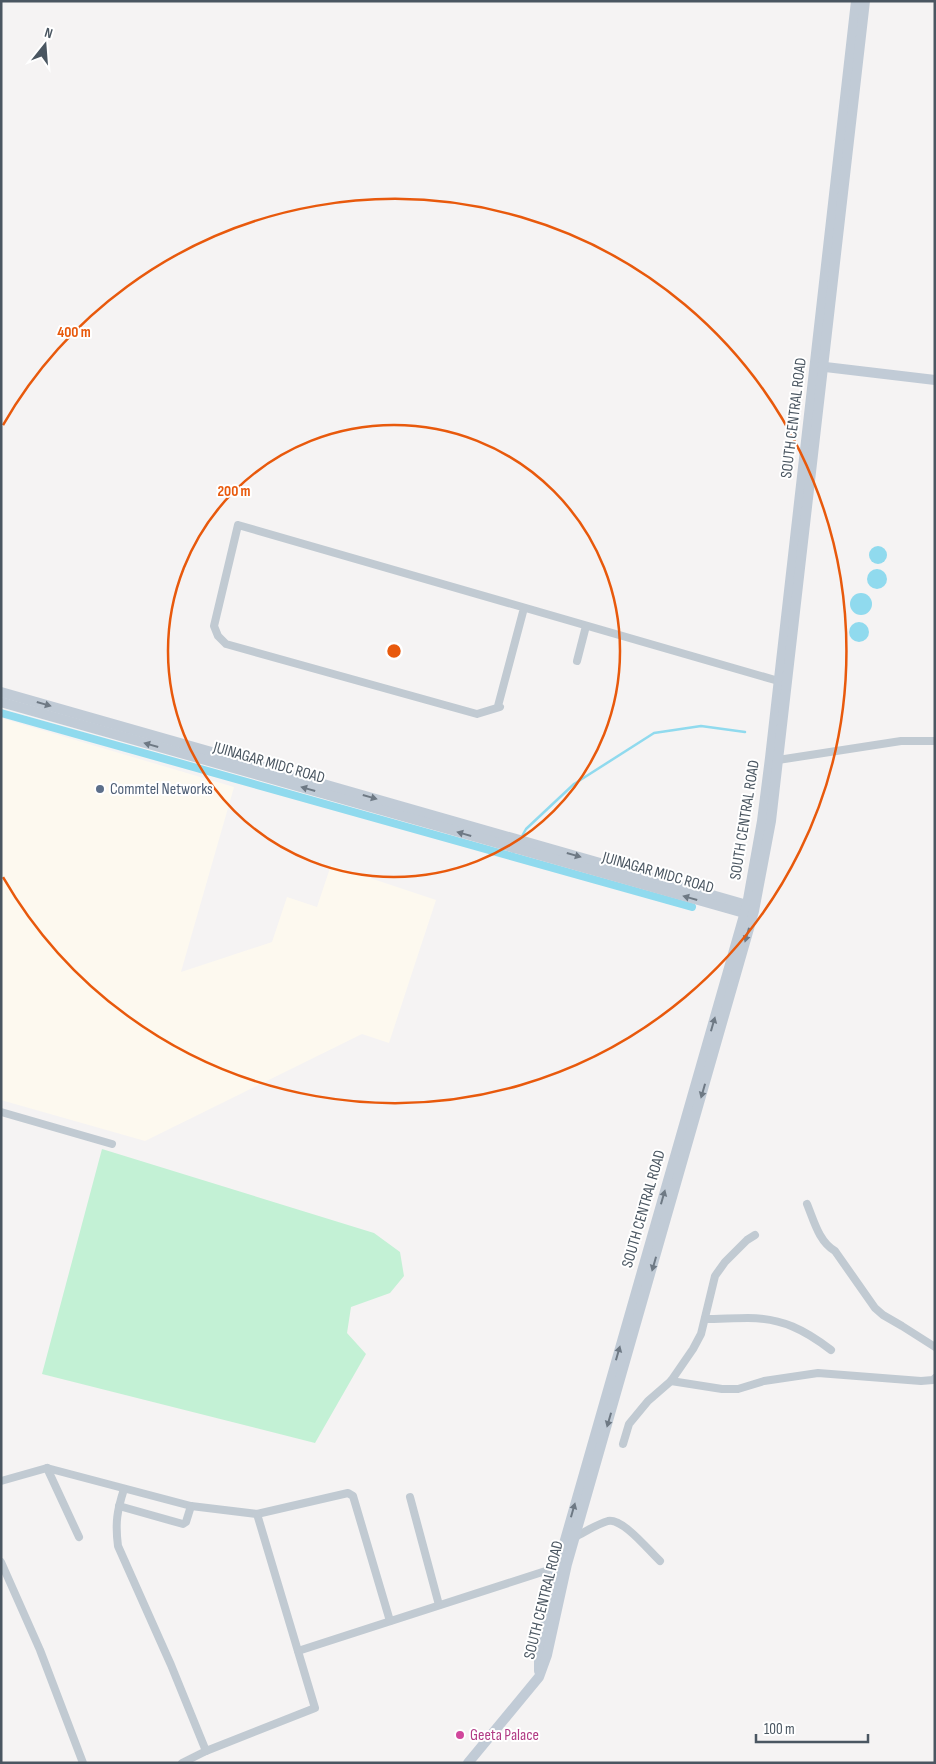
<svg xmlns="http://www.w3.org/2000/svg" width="936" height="1764" font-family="'Sofia Sans Condensed',sans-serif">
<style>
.commercial{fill:#fdf9ef}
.green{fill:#c3f1d5}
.water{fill:#90daee}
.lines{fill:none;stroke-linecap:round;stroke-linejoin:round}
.stream{stroke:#90daee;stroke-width:2.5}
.canal{stroke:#90daee;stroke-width:8}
.street{stroke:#c1cad2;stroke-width:8}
.secondary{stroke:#c1cbd6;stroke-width:10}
.oneway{fill:#6e7984}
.ring{fill:none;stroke:#e8590c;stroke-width:2.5}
.service-dot{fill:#5c6f8a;stroke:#fff;stroke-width:2}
.hotel-dot{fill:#d1479c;stroke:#fff;stroke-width:2}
.labels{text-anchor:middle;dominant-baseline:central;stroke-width:4;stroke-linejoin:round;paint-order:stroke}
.street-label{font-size:16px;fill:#4a5661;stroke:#fff}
.service-label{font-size:16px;fill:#4e5e75;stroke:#fff;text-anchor:start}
.hotel-label{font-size:16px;fill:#b23c85;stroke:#fff;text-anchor:start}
.centre{fill:#e8590c;stroke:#fff;stroke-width:2.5}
.ring-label{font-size:15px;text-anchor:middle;font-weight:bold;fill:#e8590c;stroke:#fff;stroke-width:4;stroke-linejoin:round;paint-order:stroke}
</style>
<rect width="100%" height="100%" fill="#f5f3f3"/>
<!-- commercial -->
<polygon class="commercial" points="1,718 234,787 181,972 272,942 287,897 317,907 331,865 436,900 389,1043 362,1034 145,1141 1,1100"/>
<!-- green -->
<polygon class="green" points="102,1149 374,1233 400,1252 404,1276 390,1293 351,1307 347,1333 366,1354 315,1443 42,1374"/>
<!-- water -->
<g class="water">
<circle cx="878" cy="555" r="9"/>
<circle cx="877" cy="579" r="10"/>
<circle cx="861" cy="604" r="11"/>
<circle cx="859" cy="632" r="10"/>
</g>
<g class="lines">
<!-- stream -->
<g class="stream">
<polyline points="521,838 526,829 574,784 654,733 701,726 745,732"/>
<polyline points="511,857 515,850"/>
</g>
<!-- canal -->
<polyline class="canal" points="1,713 692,907"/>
<!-- street -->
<g class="street">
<polyline points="524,608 498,706 500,707 477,714 226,644 218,636 214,626 238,525 782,682"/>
<polyline points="577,661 586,626"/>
<polyline points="773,759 778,760 901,741 935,741"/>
<polyline points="1,1112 112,1144"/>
<path d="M807,1204C814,1221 819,1242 835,1251L875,1308L883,1315L902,1326L935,1347"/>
<path d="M705,1319C719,1319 734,1318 748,1318C782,1318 805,1330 831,1350"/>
<polyline points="671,1381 722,1389 738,1389 764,1381 818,1373 921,1381 933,1380 935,1378"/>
<polyline points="623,1444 629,1424 648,1401 671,1381 693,1349 701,1334 715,1276 725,1262 747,1240 755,1235"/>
<polyline points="47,1468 79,1537"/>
<polyline points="1,1481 47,1468 191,1506 257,1514 348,1493 353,1496 390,1621"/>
<path d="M124,1489C117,1511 115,1523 118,1546L171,1665L206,1751"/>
<polyline points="410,1497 439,1605"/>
<polyline points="119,1506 183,1524 186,1522 191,1506"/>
<path d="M575,1537C585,1532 597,1524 608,1521C623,1518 649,1551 660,1561"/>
<polyline points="1,1562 40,1650 83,1763"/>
<polyline points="298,1651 561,1566"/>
<polyline points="182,1763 206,1751 315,1708 257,1514"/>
</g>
<!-- secondary -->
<g class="secondary">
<polyline points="817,366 935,380"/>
<polyline points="1,692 747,905 752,909"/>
<polyline points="1,702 744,913 751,912"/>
<polyline points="539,1671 539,1653 557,1568 747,905 762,821 770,758 856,1"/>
<polyline points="468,1763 539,1677 547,1655 567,1564 754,911 771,821 865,1"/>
</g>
</g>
<!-- one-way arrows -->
<defs><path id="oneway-solid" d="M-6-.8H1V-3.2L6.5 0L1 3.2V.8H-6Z" transform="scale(1.25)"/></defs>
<g class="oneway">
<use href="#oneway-solid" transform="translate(44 704) rotate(16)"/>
<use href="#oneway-solid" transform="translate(151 745) rotate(-164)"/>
<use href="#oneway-solid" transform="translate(308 789) rotate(-164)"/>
<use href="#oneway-solid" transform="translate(370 797) rotate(16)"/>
<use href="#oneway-solid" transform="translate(464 834) rotate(-164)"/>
<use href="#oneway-solid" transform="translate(574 855) rotate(16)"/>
<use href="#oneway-solid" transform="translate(690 898) rotate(-164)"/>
<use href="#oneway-solid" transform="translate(747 935) rotate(106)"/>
<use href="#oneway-solid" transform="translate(713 1024) rotate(-74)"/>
<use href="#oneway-solid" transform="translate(703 1091) rotate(106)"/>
<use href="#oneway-solid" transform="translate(663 1197) rotate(-74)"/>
<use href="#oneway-solid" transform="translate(654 1264) rotate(106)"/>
<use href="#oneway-solid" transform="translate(618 1353) rotate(-74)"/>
<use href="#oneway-solid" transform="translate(609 1420) rotate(106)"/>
<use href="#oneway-solid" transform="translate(573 1510) rotate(-74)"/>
</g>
<!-- distance rings -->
<g class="ring">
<circle cx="394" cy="651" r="226"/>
<path d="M3 425A452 452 0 1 1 3 877"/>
</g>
<!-- markers -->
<circle class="service-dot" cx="100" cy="789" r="5"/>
<circle class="hotel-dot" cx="460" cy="1735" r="5"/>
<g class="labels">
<!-- street labels -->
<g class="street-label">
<text transform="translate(794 418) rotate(-83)">SOUTH CENTRAL ROAD</text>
<text transform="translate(269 763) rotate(16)">JUINAGAR MIDC ROAD</text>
<text transform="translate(745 820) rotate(-81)">SOUTH CENTRAL ROAD</text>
<text transform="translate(658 873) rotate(16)">JUINAGAR MIDC ROAD</text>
<text transform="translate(644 1209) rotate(-74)">SOUTH CENTRAL ROAD</text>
<text transform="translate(544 1600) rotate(-76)">SOUTH CENTRAL ROAD</text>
</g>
<!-- service labels -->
<g class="service-label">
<text x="110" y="789">Commtel Networks</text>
</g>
<!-- hotel labels -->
<g class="hotel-label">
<text x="470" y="1735">Geeta Palace</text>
</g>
</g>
<circle cx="394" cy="651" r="8" class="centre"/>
<g class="ring-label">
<text x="74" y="337">400 m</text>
<text x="234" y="496">200 m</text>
</g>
<!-- border -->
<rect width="936" height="1764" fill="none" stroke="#4a5661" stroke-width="5"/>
<!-- north arrow -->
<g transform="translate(45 45) rotate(17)" stroke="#ffffff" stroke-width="4" paint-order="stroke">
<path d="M0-4L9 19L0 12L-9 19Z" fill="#4a5661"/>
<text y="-8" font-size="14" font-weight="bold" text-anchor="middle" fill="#4a5661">N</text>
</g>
<!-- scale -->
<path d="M756 1734v8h112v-8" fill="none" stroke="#4a5661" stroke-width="2.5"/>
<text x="764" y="1734" font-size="15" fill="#4a5661" stroke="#ffffff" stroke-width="4" paint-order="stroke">100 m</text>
</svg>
